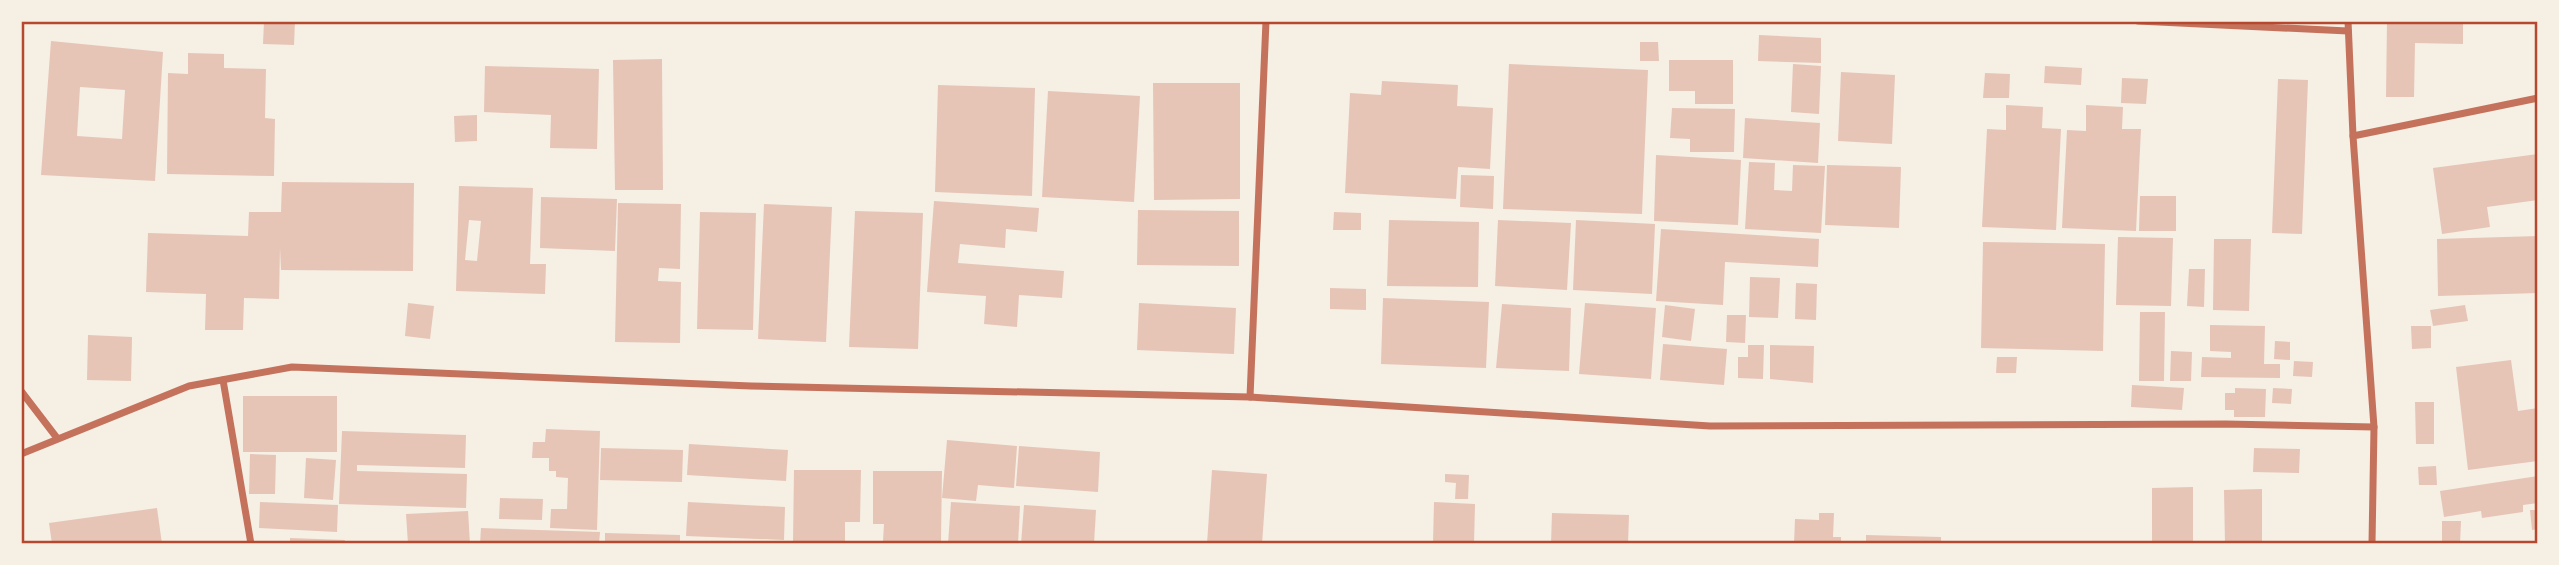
<svg xmlns="http://www.w3.org/2000/svg" width="2559" height="565" font-family="Overpass,sans-serif">
<style>
.building{fill:#e6c5b7;fill-rule:evenodd}
.lines{fill:none;stroke-linecap:round;stroke-linejoin:round}
.minor{stroke:#c5725c;stroke-width:7}
.neatline{fill:none;stroke:#b5482f;stroke-width:2.5}
</style>
<rect width="100%" height="100%" fill="#f6efe4"/>
<!-- building -->
<g class="building">
<polygon points="264,21 295,21 294,45 263,44"/>
<polygon points="2387,21 2463,21 2463,44 2415,43 2414,97 2386,97"/>
<polygon points="1759,35 1821,38 1821,63 1758,61"/>
<path d="M51,41L163,52L155,181L41,175ZM80,87L125,90L122,139L77,136Z"/>
<polygon points="1640,42 1658,42 1659,61 1640,61"/>
<polygon points="188,53 224,54 224,68 266,69 265,118 275,119 274,176 167,174 168,73 188,74"/>
<polygon points="662,59 663,190 615,190 613,60"/>
<polygon points="1669,60 1733,60 1733,104 1695,104 1695,91 1669,91"/>
<polygon points="1509,64 1648,70 1642,214 1503,209"/>
<polygon points="1793,64 1821,66 1819,114 1791,112"/>
<polygon points="485,66 599,69 597,149 550,148 551,115 484,112"/>
<polygon points="2045,66 2082,68 2081,85 2044,83"/>
<polygon points="1841,72 1895,75 1892,144 1838,141"/>
<polygon points="1985,73 2010,74 2009,98 1983,98"/>
<polygon points="2122,78 2148,79 2146,104 2121,103"/>
<polygon points="2278,79 2308,80 2302,234 2272,233"/>
<polygon points="1382,81 1458,85 1457,106 1493,108 1490,169 1458,167 1456,199 1345,193 1350,93 1381,95"/>
<polygon points="1153,83 1240,83 1240,199 1154,200"/>
<polygon points="938,85 1035,88 1032,196 935,192"/>
<polygon points="1048,91 1140,96 1134,202 1042,197"/>
<polygon points="2006,105 2043,107 2042,128 2061,129 2056,230 1982,227 1987,129 2006,130"/>
<polygon points="2086,105 2123,107 2122,129 2141,129 2136,231 2062,228 2067,130 2086,131"/>
<polygon points="1672,108 1735,109 1734,152 1690,152 1690,139 1670,138"/>
<polygon points="477,115 477,141 455,142 454,116"/>
<polygon points="1745,118 1820,123 1818,163 1743,158"/>
<polygon points="2538,154 2538,200 2487,207 2490,227 2442,234 2433,168"/>
<polygon points="1656,155 1741,160 1738,225 1654,221"/>
<polygon points="1749,162 1775,163 1774,190 1792,191 1793,165 1825,166 1821,233 1745,229"/>
<polygon points="1827,165 1901,167 1899,228 1825,225"/>
<polygon points="1461,175 1494,176 1493,209 1460,207"/>
<polygon points="282,182 414,183 413,271 281,270 280,248 279,299 244,298 243,330 205,330 206,294 146,292 148,233 248,236 249,212 281,212"/>
<path d="M459,186L533,188L530,264H546L545,294L456,291ZM469,220L481,221L477,261L465,260Z"/>
<polygon points="2140,196 2176,196 2176,231 2139,231"/>
<polygon points="541,197 617,199 615,251 540,248"/>
<polygon points="934,201 1039,208 1037,232 1006,229 1005,248 960,244 958,263 1064,271 1062,298 1019,295 1017,327 984,324 986,296 927,292"/>
<polygon points="618,203 681,204 680,269 659,268 658,281 681,282 680,343 615,342"/>
<polygon points="764,204 832,207 826,342 758,339"/>
<polygon points="1138,210 1239,211 1239,266 1137,265"/>
<polygon points="855,211 923,213 918,349 849,347"/>
<polygon points="700,212 756,213 753,330 697,329"/>
<polygon points="1334,212 1361,213 1361,230 1333,230"/>
<polygon points="1389,220 1479,222 1478,287 1387,286"/>
<polygon points="1498,220 1571,223 1567,290 1495,286"/>
<polygon points="1576,220 1655,224 1652,294 1573,290"/>
<polygon points="1661,229 1819,239 1818,267 1725,262 1723,305 1656,301"/>
<polygon points="2538,236 2538,293 2438,296 2437,239"/>
<polygon points="2118,237 2173,238 2171,306 2116,305"/>
<polygon points="2214,239 2251,239 2249,311 2213,310"/>
<polygon points="1983,242 2105,244 2103,351 1981,348"/>
<polygon points="2189,269 2205,269 2204,307 2187,306"/>
<polygon points="1750,277 1780,278 1778,318 1749,317"/>
<polygon points="1796,283 1817,284 1816,320 1795,319"/>
<polygon points="1330,288 1366,289 1366,310 1330,309"/>
<polygon points="1383,298 1489,302 1486,368 1381,364"/>
<polygon points="408,303 434,306 430,339 405,336"/>
<polygon points="1139,303 1236,308 1234,354 1137,350"/>
<polygon points="1585,303 1656,308 1651,379 1579,374"/>
<polygon points="1502,304 1571,308 1569,371 1496,368"/>
<polygon points="1665,305 1695,309 1691,341 1662,337"/>
<polygon points="2465,305 2468,321 2433,326 2430,310"/>
<polygon points="2140,312 2165,312 2164,381 2139,381"/>
<polygon points="1727,315 1746,315 1745,343 1726,342"/>
<polygon points="2210,325 2265,326 2264,364 2280,364 2280,378 2201,377 2202,357 2231,358 2231,352 2210,351"/>
<polygon points="2411,326 2431,326 2431,348 2412,349"/>
<polygon points="88,335 132,337 131,381 87,380"/>
<polygon points="2275,341 2290,342 2290,360 2274,359"/>
<polygon points="1663,344 1727,349 1724,385 1660,380"/>
<polygon points="1748,345 1764,345 1763,379 1738,378 1738,357 1748,357"/>
<polygon points="1770,345 1814,346 1813,383 1770,379"/>
<polygon points="2171,351 2192,352 2191,381 2170,381"/>
<polygon points="1997,357 2017,357 2016,373 1996,373"/>
<polygon points="2511,360 2518,411 2538,408 2538,461 2468,470 2456,367"/>
<polygon points="2294,361 2313,362 2312,377 2293,376"/>
<polygon points="2132,385 2184,388 2182,410 2131,407"/>
<polygon points="2235,388 2266,389 2265,417 2234,417 2234,410 2225,410 2225,393 2235,393"/>
<polygon points="2273,388 2292,389 2291,404 2272,403"/>
<rect x="243" y="396" width="94" height="56"/>
<polygon points="2415,402 2434,402 2434,444 2416,444"/>
<polygon points="546,429 600,431 597,530 550,528 551,509 567,509 568,478 556,477 556,471 549,471 549,458 532,458 533,442 545,442"/>
<polygon points="342,431 466,435 465,468 357,465 357,471 467,474 466,508 339,504"/>
<polygon points="947,440 1017,446 1014,488 978,485 976,501 942,498"/>
<polygon points="689,444 788,450 786,481 687,475"/>
<polygon points="1019,446 1100,452 1098,492 1016,486"/>
<polygon points="601,448 683,450 682,482 600,480"/>
<polygon points="2254,448 2300,449 2299,473 2253,472"/>
<polygon points="250,454 276,455 275,494 249,494"/>
<polygon points="306,458 336,460 333,500 304,498"/>
<polygon points="2436,466 2437,485 2419,485 2418,467"/>
<polygon points="794,470 861,470 860,522 845,522 845,543 793,542"/>
<polygon points="1212,470 1267,474 1262,544 1207,544"/>
<polygon points="873,471 942,471 941,541 883,541 884,524 873,524"/>
<polygon points="1445,474 1469,475 1468,499 1455,499 1456,483 1445,482"/>
<polygon points="2538,476 2538,503 2523,505 2523,512 2482,518 2481,511 2444,517 2440,491"/>
<polygon points="2193,487 2193,544 2152,544 2152,488"/>
<polygon points="2262,489 2262,544 2225,544 2224,490"/>
<polygon points="500,498 543,499 542,520 499,519"/>
<polygon points="260,502 338,505 337,532 259,528"/>
<polygon points="688,502 785,507 784,540 686,536"/>
<polygon points="951,502 1020,506 1018,544 948,544"/>
<polygon points="1434,502 1475,504 1474,544 1433,544"/>
<polygon points="1024,505 1096,510 1094,544 1021,544"/>
<polygon points="157,508 162,544 52,544 49,523"/>
<polygon points="2530,510 2538,510 2538,529 2532,530"/>
<polygon points="468,511 470,544 408,544 406,514"/>
<polygon points="1552,513 1629,515 1628,544 1551,544"/>
<polygon points="1819,513 1834,513 1833,537 1841,537 1841,544 1794,544 1795,519 1819,520"/>
<polygon points="2442,521 2461,521 2460,544 2442,544"/>
<polygon points="481,528 600,532 599,544 480,544"/>
<polygon points="605,533 680,535 680,544 605,544"/>
<polygon points="1866,535 1941,537 1941,544 1866,544"/>
<polygon points="290,538 345,540 344,544 290,544"/>
</g>
<g class="lines">
<!-- minor -->
<g class="minor">
<polyline points="2138,21 2348,31"/>
<polyline points="2348,21 2353,136"/>
<polyline points="223,380 251,544"/>
<polyline points="21,391 57,438"/>
<polyline points="1250,397 1266,21"/>
<polyline points="21,454 189,386 292,367 751,386 1250,397 1710,426 2226,424 2374,427"/>
<polyline points="2372,544 2374,427 2353,136 2538,98"/>
</g>
</g>
<!-- border -->
<rect width="2559" height="565" fill="none" stroke="#f6efe4" stroke-width="46"/>
<rect x="23" y="23" width="2513" height="519" class="neatline"/>
</svg>
